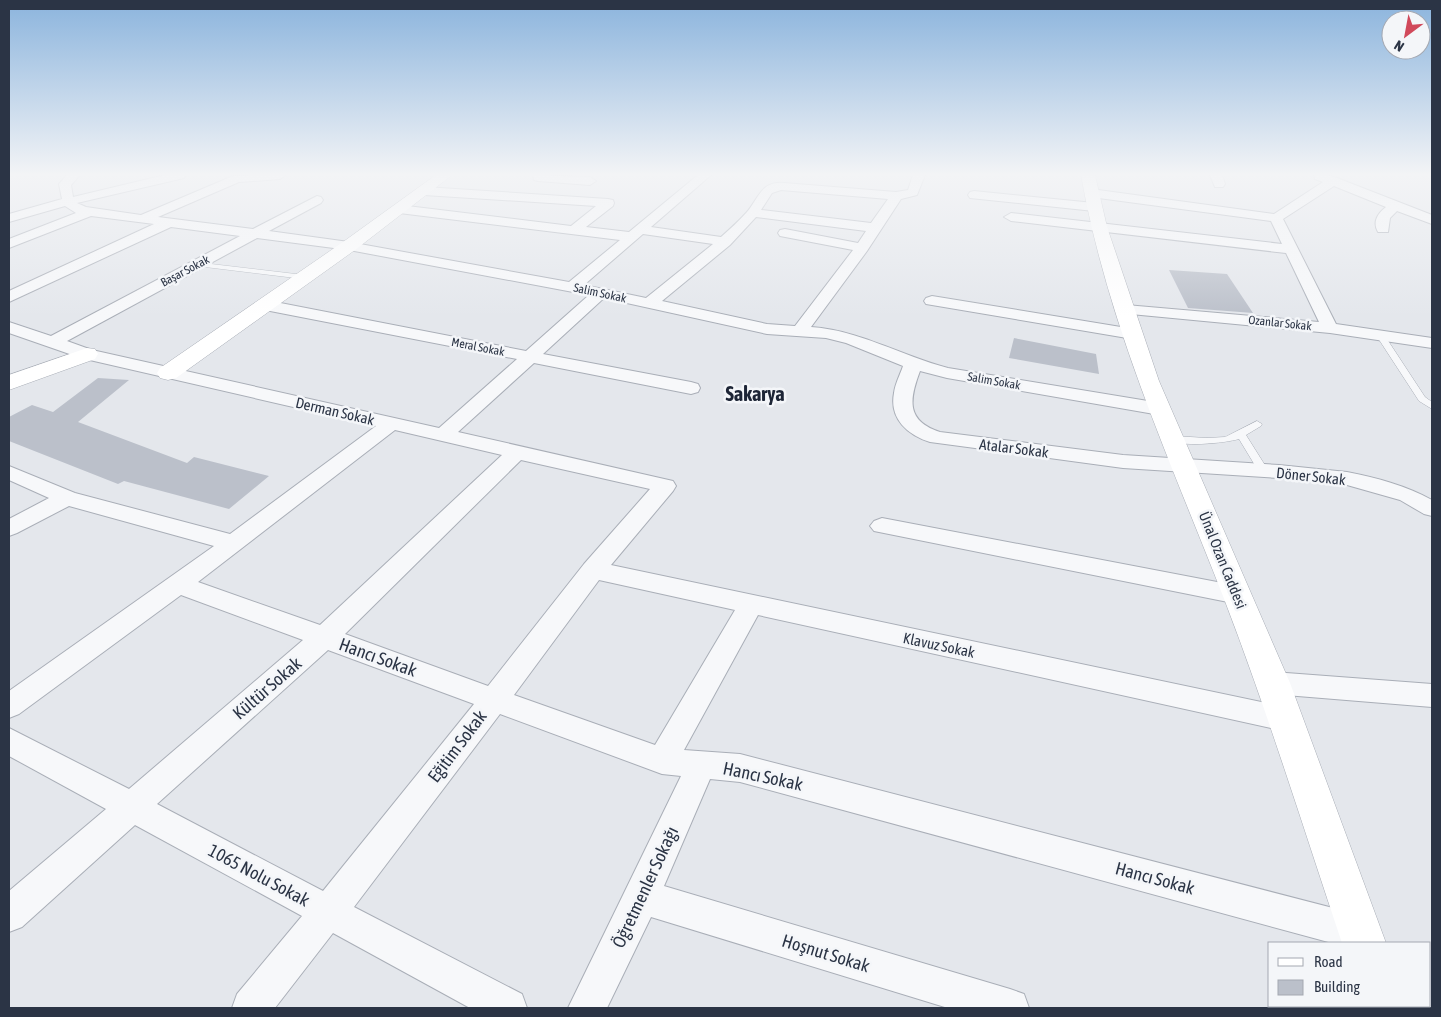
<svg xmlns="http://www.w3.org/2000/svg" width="1441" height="1017" font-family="'Asap Condensed',sans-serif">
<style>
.building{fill:#bbc0ca}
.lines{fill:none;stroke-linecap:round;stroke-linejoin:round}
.lane-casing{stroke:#a9aeb7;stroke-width:1}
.street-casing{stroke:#a9aeb7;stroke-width:2}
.secondary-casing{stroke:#a9aeb7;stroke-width:1}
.lane{fill:#f7f8fa;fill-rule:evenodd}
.street{fill:#f7f8fa;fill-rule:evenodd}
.secondary{fill:#fff;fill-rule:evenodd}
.labels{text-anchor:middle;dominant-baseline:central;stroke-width:5;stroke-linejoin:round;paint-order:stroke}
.far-street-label{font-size:12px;fill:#2b3445;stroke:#f4f6f9}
.street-label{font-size:15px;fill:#2b3445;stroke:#f4f6f9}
.near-street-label{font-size:18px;fill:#2b3445;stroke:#f4f6f9}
.district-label{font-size:20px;font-weight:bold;fill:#1d2536;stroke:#f4f6f9}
</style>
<rect width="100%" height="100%" fill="#e4e7ec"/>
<!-- building -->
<g class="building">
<polygon points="1169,270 1227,274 1253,313 1188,308"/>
<polygon points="1014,338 1096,354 1099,374 1009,358"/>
<polygon points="98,378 129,380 78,422 187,463 194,457 269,476 229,509 124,481 118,484 9,441 9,417 32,405 53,412"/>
</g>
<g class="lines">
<defs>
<g id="lane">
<polygon points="194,262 304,275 308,277 304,279 197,266 193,264"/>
<polygon points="1380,332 1383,333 1425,397 1432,402 1432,409 1419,401 1376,335"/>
<path d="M1257,421L1262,424L1261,426L1246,435L1268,470L1263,473L1259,472L1239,439C1225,443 1179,448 1168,439L1173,436L1207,438L1225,437Z"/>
</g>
<g id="street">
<path d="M67,175H80L71,185L73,197L165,175H186L184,178L77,203L86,207L141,215L233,176L286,175L280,179L239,182L158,217L253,229L317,196L321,197L323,200L321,203L269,231L349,242L569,282L620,240L399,213L393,209L399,205L571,226L596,206L424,195L418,191L424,187L608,199L613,200L614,203L613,206L586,227L629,232L698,175H711L651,227L721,237C730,229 739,221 747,212C759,198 761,181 784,183L896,192L908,190L913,175H925L917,195L901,199L867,251L811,327C859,330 902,356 948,368L1160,403L1167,405L1170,409L1167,413L1160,415L947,378L920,371C909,400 906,421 940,432L1123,455L1279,465L1347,472C1377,478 1405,485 1432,500V516L1424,514L1400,500L1347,485L1279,478L1123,468L930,442C908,435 889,419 894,393C895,384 900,375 903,366L846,343L826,338L767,334L604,298L543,354L691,382L698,384L700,388L698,392L691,394L534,363L458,432L673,481L676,486L673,491L611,565L1285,707L1295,710L1300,719L1295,728L1285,731L758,615L684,750L740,754L1360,915L1373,920L1378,933L1374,943H1332L740,782L710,779L664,886L1010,989L1024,994L1029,1008H948L651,917L607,1008H568L681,776L662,774L500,714L354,907L522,994L527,1008H470L333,933L275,1008H232L237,994L302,916L135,825L22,927L9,932V891L106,809L9,756V728L129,789L303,640L181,595L19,714L9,718V691L214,546L69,506L17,533L9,536V519L49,498L9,480V466L75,493L230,534L376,426L81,358L9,333V322L51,336L240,236L171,227L9,302V291L154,224L91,216L9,248V239L76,213L65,206L9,222V214L62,199L59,184ZM781,190L888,199L871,223L761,210L772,193ZM756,217L866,231L858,243L785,229L780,230L778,233L780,236L853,250L795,326L767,324L662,301L730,245ZM643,234L713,244L646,298L584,285ZM257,238L349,250L589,295L526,351L265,300L259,302L257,305L265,310L517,359L439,428L92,350L67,341ZM395,430L502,455L320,625L198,582ZM521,460L650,489L584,564L488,686L345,634ZM599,580L735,610L655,745L514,695ZM328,650L474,704L323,891L157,804Z"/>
<polygon points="533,175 590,177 596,181 590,185 538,181 534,180"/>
<polygon points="1210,175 1222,175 1225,184 1223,187 1215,187"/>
<path d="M1314,175H1327L1337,178L1432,215V224L1397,211L1390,218L1388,232H1378C1372,222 1378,213 1386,207L1334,186L1283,219L1336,324L1432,338V348L1330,333L1120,313L1118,310L1120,307L1126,305L1319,322L1286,253L1011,221L1004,217L1011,213L1282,244L1271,221L1091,197L1085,193L1091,189L1274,214L1323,182L1315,179Z"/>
<polygon points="974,191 1094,203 1100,207 1094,211 970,198 968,195 970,192"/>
<polygon points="932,296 1133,329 1139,330 1141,334 1139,338 1133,339 926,304 924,301 926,298"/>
<polygon points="882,518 1238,586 1247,589 1251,595 1247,601 1238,604 874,531 870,526 874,521"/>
<polygon points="1273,672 1432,684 1432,707 1273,694 1263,691 1259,683 1263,675"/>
</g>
<g id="secondary">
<polygon points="436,175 452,175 355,250 176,378 168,380 160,378 157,373 160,368 343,242"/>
<path d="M1081,175H1095L1107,227L1159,381L1290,683L1386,943H1342C1303,827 1267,710 1223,596C1169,458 1107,322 1081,175Z"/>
<polygon points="87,348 95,349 98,354 95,359 9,390 9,375"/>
<polygon points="1366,1006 1413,1006 1413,1008 1367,1008"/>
</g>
</defs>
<!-- lane casing -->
<use href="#lane" class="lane-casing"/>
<!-- street casing -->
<use href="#street" class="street-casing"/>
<!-- secondary casing -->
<use href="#secondary" class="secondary-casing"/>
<!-- lane -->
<use href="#lane" class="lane"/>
<!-- street -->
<use href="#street" class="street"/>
<!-- secondary -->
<use href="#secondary" class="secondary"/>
</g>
<!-- sky -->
<linearGradient id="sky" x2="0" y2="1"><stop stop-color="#8bb4dd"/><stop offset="0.55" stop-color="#f3f4f6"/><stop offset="1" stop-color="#f3f4f6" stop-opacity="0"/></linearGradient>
<rect width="1441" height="317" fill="url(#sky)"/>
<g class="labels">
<!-- far-street labels -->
<g class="far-street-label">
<text transform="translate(185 271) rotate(-28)">Başar Sokak</text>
<text transform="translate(600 293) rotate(12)">Salim Sokak</text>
<text transform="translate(1280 323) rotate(6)">Ozanlar Sokak</text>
<text transform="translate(478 347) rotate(11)">Meral Sokak</text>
<text transform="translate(994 381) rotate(10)">Salim Sokak</text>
</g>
<!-- street labels -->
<g class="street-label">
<text transform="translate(335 411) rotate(13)">Derman Sokak</text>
<text transform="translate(1014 448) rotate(7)">Atalar Sokak</text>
<text transform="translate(1311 476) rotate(6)">Döner Sokak</text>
<text transform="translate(1223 560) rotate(68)">Ünal Ozan Caddesi</text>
<text transform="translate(939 645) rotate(12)">Klavuz Sokak</text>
</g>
<!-- near-street labels -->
<g class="near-street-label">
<text transform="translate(378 657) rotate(20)">Hancı Sokak</text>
<text transform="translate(267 688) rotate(-41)">Kültür Sokak</text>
<text transform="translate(457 746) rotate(-53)">Eğitim Sokak</text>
<text transform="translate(763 776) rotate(12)">Hancı Sokak</text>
<text transform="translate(259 875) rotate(28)">1065 Nolu Sokak</text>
<text transform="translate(1155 878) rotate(15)">Hancı Sokak</text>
<text transform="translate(645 887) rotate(-65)">Öğretmenler Sokağı</text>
<text transform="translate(826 953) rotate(17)">Hoşnut Sokak</text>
</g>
<!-- district labels -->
<g class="district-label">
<text x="755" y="393">Sakarya</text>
</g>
</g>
<!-- border -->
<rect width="1441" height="1017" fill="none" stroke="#2b3445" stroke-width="20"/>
<!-- legend -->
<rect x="1268" y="942" width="162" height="65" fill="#f4f6f9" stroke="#a4a8b1"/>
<rect x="1278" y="958" width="25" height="8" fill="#ffffff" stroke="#a4a8b1"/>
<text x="1314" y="967" font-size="15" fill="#2b3445">Road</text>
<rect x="1278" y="980" width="25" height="15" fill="#bbc0ca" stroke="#a4a8b1"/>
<text x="1314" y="992" font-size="15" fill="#2b3445">Building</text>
<!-- north arrow -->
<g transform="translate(1406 35) rotate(212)"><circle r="24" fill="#f4f6f9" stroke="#a4a8b1"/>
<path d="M0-4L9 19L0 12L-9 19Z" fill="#d1495b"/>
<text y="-8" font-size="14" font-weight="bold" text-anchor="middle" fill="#2b3445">N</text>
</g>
</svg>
